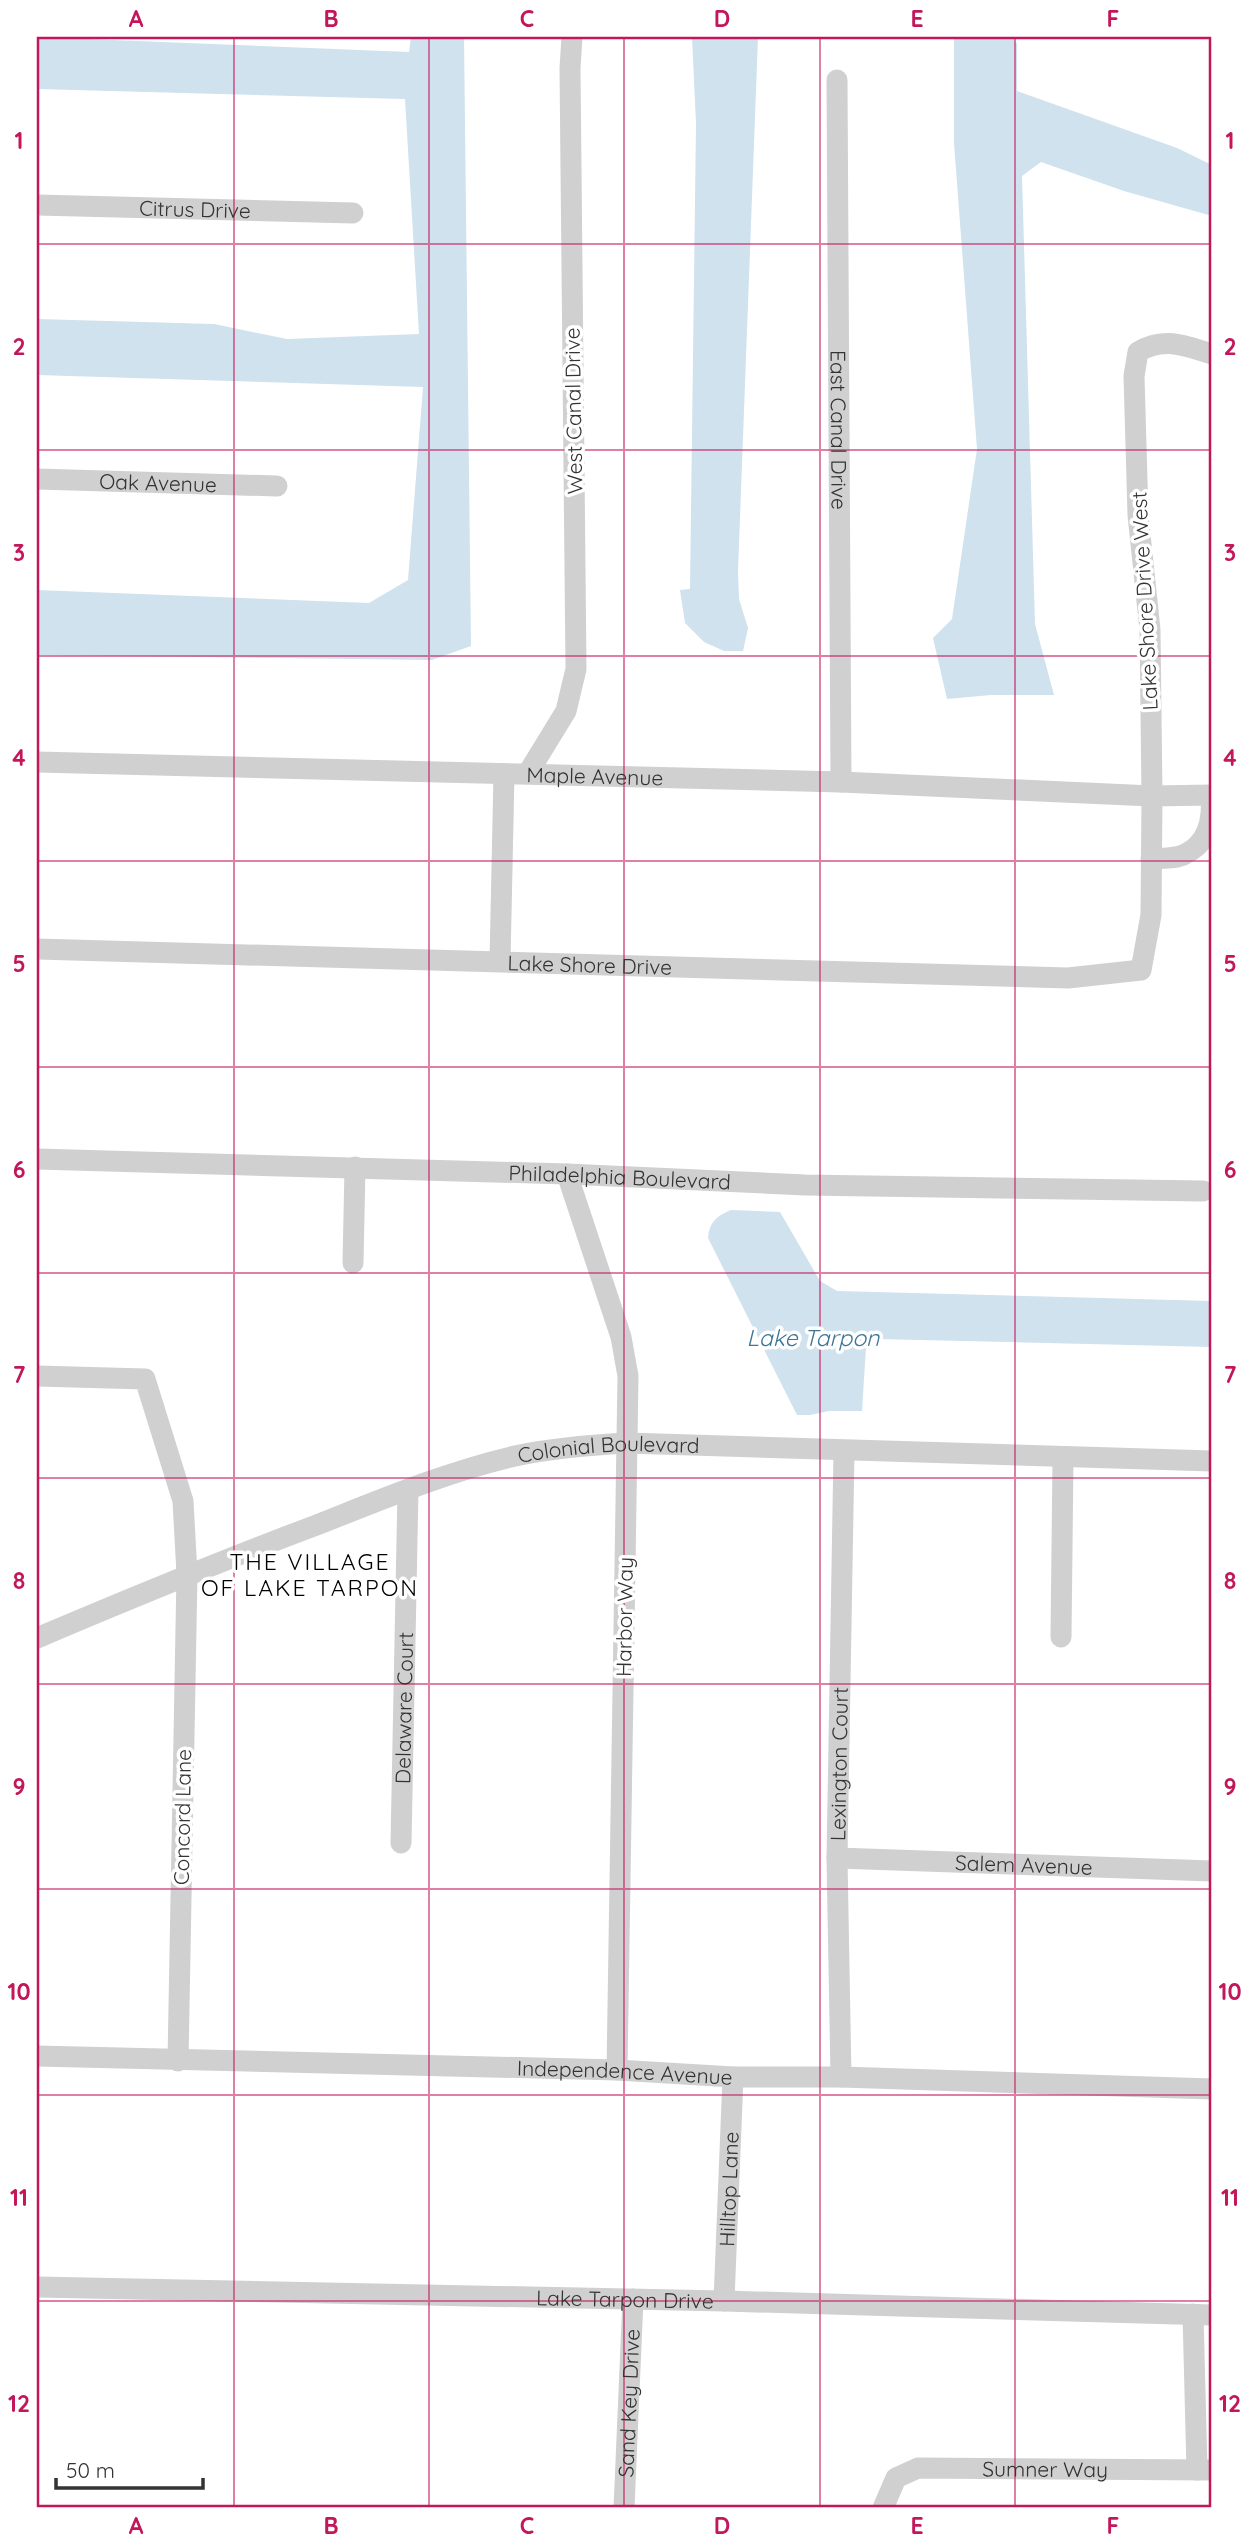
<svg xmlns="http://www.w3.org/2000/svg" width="1249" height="2545" font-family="Quicksand,sans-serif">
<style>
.water{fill:#cfe2ee}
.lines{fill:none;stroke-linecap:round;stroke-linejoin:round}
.minor{stroke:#d0d0d0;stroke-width:21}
.grid{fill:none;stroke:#c2185b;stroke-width:2;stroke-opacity:0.55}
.labels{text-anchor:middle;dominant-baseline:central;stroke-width:7;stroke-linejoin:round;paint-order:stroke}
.street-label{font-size:21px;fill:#333;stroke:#fff}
.water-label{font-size:23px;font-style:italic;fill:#3f7597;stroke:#fff}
.neighbourhood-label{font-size:23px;letter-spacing:2px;fill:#000;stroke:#fff}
.neatline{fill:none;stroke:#c2185b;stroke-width:2.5}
.grid-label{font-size:23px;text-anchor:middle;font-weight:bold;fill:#c2185b}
</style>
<rect width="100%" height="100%" fill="#fff"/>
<!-- water -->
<g class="water">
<polygon points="37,37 409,52 411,37 464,37 471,646 432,660 37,655 37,590 369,603 408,580 423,387 37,375 37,319 214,324 287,339 419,334 405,99 37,89"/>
<polygon points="692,37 758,37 738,571 739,599 748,628 743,651 724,651 704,642 685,623 680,590 690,589 696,123"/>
<polygon points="954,37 1013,37 1017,44 1017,91 1177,148 1212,165 1212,216 1124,191 1041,162 1022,176 1035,624 1054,695 991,695 947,699 933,638 952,619 977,449 954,143"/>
<path d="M731,1210L780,1212L820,1281L837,1291L1212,1301V1347L877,1339L866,1347L862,1411H829L810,1415H797L708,1238C709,1223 716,1216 731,1210Z"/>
</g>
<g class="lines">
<!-- minor -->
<g class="minor">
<path id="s1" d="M837,80L841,782"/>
<path id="s2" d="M37,205L353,213"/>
<path id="s3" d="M37,479L277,486"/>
<path id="s4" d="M37,762L841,782L1152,796L1212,795"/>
<polyline points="528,773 566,711 576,669 570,68 572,37"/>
<path d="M1151,859C1161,858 1177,859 1185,854C1209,843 1213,818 1211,795"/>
<path id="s5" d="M37,949L1068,978L1141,970L1151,915L1152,796L1150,630L1138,515L1134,376L1138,352C1164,336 1185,346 1212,354"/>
<polyline points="500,961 504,774"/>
<path id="s6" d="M37,1159L567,1174L805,1185L1203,1191"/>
<polyline points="567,1174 621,1337 628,1376 617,2070"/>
<polyline points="353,1263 355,1167"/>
<polyline points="37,1376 145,1379 183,1501 187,1574 178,2061"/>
<polyline points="1061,1637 1063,1458"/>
<path id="s7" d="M37,1638C129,1599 221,1561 314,1526C380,1500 446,1472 515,1456C552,1448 589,1445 627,1443L1212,1461"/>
<path id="s8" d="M401,1843L408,1490"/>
<path id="s9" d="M837,1858L1212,1871"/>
<path id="s10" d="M37,2056L617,2070L733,2077H841L1212,2089"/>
<path id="s11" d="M841,2077L837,1858L844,1451"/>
<path id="s12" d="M37,2287L724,2301L1212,2315"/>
<path id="s13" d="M724,2301L733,2077"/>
<polyline points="1193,2314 1197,2470"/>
<path id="s14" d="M624,2508L633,2299"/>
<path id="s15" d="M883,2508L896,2478L918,2468L1212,2470"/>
</g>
</g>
<!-- grid -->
<path class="grid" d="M234,37V2508M429,37V2508M624,37V2508M820,37V2508M1015,37V2508M37,244H1212M37,450H1212M37,656H1212M37,861H1212M37,1067H1212M37,1273H1212M37,1478H1212M37,1684H1212M37,1889H1212M37,2095H1212M37,2301H1212"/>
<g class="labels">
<!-- street labels -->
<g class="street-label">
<text stroke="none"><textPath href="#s2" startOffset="158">Citrus Drive</textPath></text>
<text transform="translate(573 411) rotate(-91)">West Canal Drive</text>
<text stroke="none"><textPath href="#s1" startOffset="350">East Canal Drive</textPath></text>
<text stroke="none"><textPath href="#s3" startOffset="121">Oak Avenue</textPath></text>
<text transform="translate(1144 601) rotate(-93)">Lake Shore Drive West</text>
<text stroke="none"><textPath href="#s4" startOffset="558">Maple Avenue</textPath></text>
<text stroke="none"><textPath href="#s5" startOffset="553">Lake Shore Drive</textPath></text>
<text stroke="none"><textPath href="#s6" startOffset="583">Philadelphia Boulevard</textPath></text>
<text stroke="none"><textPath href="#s7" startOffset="606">Colonial Boulevard</textPath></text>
<text transform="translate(624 1617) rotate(-89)">Harbor Way</text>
<text stroke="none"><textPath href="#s8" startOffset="135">Delaware Court</textPath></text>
<text stroke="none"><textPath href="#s11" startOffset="313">Lexington Court</textPath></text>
<text transform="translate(182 1817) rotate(-89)">Concord Lane</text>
<text stroke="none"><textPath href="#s9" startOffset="187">Salem Avenue</textPath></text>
<text stroke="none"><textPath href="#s10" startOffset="588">Independence Avenue</textPath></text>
<text stroke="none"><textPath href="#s13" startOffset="112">Hilltop Lane</textPath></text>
<text stroke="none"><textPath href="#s12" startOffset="588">Lake Tarpon Drive</textPath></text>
<text stroke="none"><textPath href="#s14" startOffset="105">Sand Key Drive</textPath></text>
<text stroke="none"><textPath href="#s15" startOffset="184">Sumner Way</textPath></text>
</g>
<!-- water labels -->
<g class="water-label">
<text x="813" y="1337">Lake Tarpon</text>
</g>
<!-- neighbourhood labels -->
<g class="neighbourhood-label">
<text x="310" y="1561">THE VILLAGE<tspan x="310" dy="26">OF LAKE TARPON</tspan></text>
</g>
</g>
<!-- border -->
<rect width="1249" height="2545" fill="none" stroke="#ffffff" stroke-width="77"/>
<!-- scale -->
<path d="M56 2478v10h147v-10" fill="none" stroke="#333333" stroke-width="3.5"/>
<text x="66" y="2478" font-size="21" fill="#333333" stroke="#ffffff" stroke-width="5" paint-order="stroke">50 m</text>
<rect x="38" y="38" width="1172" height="2468" class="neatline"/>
<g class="grid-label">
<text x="136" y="27">A</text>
<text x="331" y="27">B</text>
<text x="527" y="27">C</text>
<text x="722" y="27">D</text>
<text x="917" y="27">E</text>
<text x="1113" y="27">F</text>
<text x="19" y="149">1</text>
<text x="1230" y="149">1</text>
<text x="19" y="355">2</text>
<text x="1230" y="355">2</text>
<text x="19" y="561">3</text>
<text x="1230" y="561">3</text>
<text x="19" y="766">4</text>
<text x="1230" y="766">4</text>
<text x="19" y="972">5</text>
<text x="1230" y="972">5</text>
<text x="19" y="1178">6</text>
<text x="1230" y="1178">6</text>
<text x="19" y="1383">7</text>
<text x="1230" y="1383">7</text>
<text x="19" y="1589">8</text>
<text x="1230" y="1589">8</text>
<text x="19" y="1795">9</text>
<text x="1230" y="1795">9</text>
<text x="19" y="2000">10</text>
<text x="1230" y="2000">10</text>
<text x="19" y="2206">11</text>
<text x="1230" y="2206">11</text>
<text x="19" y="2412">12</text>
<text x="1230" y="2412">12</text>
<text x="136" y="2534">A</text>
<text x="331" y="2534">B</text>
<text x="527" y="2534">C</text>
<text x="722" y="2534">D</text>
<text x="917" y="2534">E</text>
<text x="1113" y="2534">F</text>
</g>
</svg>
